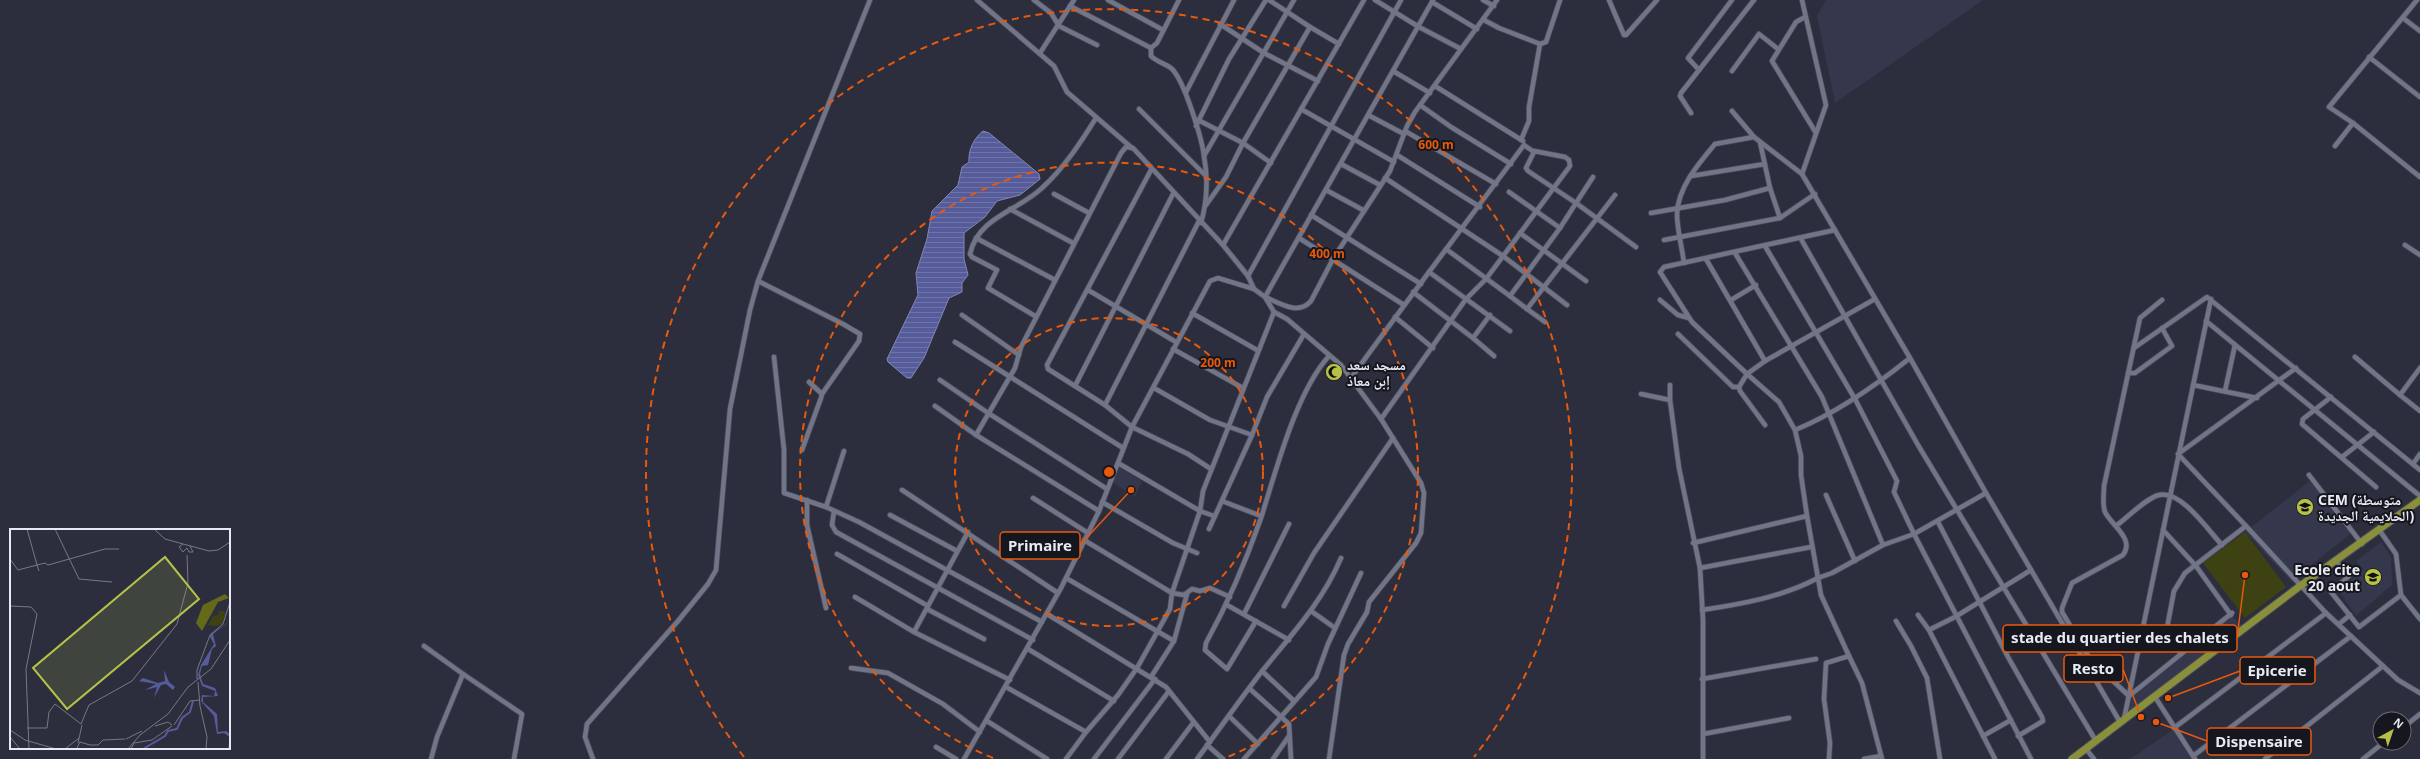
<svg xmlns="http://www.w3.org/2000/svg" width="2420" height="759" font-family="'Noto Sans','Noto Naskh Arabic',sans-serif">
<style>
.built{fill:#35384c}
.pitch{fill:#3e4112}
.water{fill:url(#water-rules);stroke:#8286b5}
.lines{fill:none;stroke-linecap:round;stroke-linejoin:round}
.minor-casing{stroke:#474956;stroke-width:6}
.primary-casing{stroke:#474956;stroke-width:9}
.minor{stroke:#727587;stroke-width:4.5}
.primary{stroke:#898f3b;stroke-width:7}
.ring{fill:none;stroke:#e8590c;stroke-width:2;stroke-dasharray:7 5}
.labels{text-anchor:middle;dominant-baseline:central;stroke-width:4;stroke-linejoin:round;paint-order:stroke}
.poi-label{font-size:14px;font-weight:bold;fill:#e7e9f3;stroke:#16171e;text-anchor:start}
.inset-river{fill:none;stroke:#565b9a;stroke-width:2}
.inset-road{fill:none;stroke:#777986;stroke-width:1}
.view{fill:#b7c147;fill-opacity:0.15;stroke:#b7c147;stroke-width:2}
.inset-edge{fill:none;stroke:#e7e9f3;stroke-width:2}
.centre{fill:#e8590c;stroke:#16171e;stroke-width:2}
.ring-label{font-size:12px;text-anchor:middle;font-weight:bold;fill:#e8590c;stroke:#16171e;stroke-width:4;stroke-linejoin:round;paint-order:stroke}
.leader{fill:none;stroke:#e8590c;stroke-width:1.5}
.callout-dot{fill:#e8590c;stroke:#16171e;stroke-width:1.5}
.callout{fill:#16171e;stroke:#e8590c;stroke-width:1.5}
.callout-label{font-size:15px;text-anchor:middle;font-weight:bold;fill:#e7e9f3}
</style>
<defs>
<pattern id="water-rules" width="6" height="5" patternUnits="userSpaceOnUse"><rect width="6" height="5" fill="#565b9a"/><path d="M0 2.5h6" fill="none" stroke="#6e73a9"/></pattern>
</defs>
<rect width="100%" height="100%" fill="#2c2e3d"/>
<!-- built -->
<g class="built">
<polygon points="1826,0 1983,0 1835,103 1817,16"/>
<polygon points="1119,467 1142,481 1135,497 1112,482"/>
<polygon points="2310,481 2353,532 2291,581 2245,532"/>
<polygon points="2381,542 2391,557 2392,585 2356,616 2339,591 2363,569 2356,561"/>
<polygon points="2231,615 2243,627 2125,715 2129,696"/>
<polygon points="2173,730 2192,759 2130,759"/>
</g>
<!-- pitch -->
<polygon class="pitch" points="2245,532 2286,587 2245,618 2203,563"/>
<!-- water -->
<path class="water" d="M983,131L989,133L1033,169L1039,174L1040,179L1020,195L997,201L985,217L964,233V259L968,275L962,283V292L949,298L924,358L911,378H907L888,362L887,359L918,295L916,273L927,239L932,211L958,185L962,167L969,162C968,150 974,138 983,131Z"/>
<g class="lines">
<defs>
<g id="minor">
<polyline points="977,0 1054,66 1067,92 1132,148"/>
<polyline points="1034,0 1051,13 1059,26 1097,45"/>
<polyline points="1108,0 1163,30"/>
<path d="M1179,0L1157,43L1151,48V56C1157,62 1164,63 1171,68C1184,79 1202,139 1204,156C1208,178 1207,202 1201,223"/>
<polyline points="1269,0 1310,27"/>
<polyline points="1375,0 1419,27 1461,49"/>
<path d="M1433,0L1265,297C1280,303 1298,316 1311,301L1333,259L1390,171L1407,126L1415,112L1497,0"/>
<polyline points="1483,0 1494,6"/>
<polyline points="1609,0 1624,35 1626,35 1657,0"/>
<polyline points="1802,0 1826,105 1802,174 1910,358 1986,493 2120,722"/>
<polyline points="1432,2 1477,29"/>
<polyline points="1070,6 1151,48"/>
<polyline points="1805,17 1796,22 1772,61 1816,133"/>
<polyline points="2403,18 2420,31"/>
<polyline points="1484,20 1499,28 1540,44"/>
<polyline points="1220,24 1264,53 1318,81"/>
<polyline points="1040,53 1074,0"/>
<polyline points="2369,57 2420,97"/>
<polyline points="1699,70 1688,58 1732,0"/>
<polyline points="1393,71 1430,93"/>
<polyline points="1732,71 1759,34 1778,49"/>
<polyline points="1435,86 1523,141"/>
<polyline points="1186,92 1234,0"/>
<polyline points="1420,105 1451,127 1511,164"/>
<polyline points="1139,109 1205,175"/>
<polyline points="1301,109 1394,162"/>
<polyline points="1732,111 1754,137 1802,174"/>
<polyline points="1691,113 1680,96 1681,93 1754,0"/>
<polyline points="1368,115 1404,134"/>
<polyline points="1198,120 1243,143 1271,163"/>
<polyline points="2353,123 2420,177"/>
<polyline points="1196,126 1229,59 1266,0"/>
<polyline points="1405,131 1496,184"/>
<polyline points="1521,140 1529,121 1529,107 1540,44 1546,42 1560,0"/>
<polyline points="1760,142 1770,188 1780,218"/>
<polyline points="2335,146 2353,123 2329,107 2417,0"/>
<polyline points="1397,155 1480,207"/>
<polyline points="1204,156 1294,0"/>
<polyline points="1341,164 1380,185"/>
<polyline points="1151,170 1047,365 1048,369 1105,405 1132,427 1188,454 1211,469"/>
<polyline points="1691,176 1765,164"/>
<polyline points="1593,177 1576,203 1636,247"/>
<polyline points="1385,178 1503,256 1567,305"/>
<polyline points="1326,190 1363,210"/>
<polyline points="1509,192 1560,228"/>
<polyline points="1054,194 1089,213"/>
<polyline points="1206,205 1226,177 1243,143 1310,27 1339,44"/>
<polyline points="1010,209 1073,243"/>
<polyline points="1651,213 1725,200 1770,188"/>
<polyline points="1311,215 1421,284"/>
<polyline points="1835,230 1664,267 1660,272 1692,322 1747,374 1765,361 1875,299"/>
<polyline points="1520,233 1586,281"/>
<polyline points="976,238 1055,280"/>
<polyline points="1299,238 1404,305"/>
<polyline points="1801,239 1918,445 2096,741"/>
<polyline points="1664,240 1780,218 1815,194"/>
<polyline points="1223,245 1364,0"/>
<polyline points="2405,245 2420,255"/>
<polyline points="1765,246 1855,399 1897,481 1894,492 1914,534 2031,759"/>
<polyline points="1735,253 1822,397 1883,545"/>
<polyline points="1706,259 1765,361"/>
<path d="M1684,263C1682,247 1677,229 1677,214C1678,187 1699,163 1715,144L1754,137"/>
<polyline points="1429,272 1510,331"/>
<polyline points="1248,276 1401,0"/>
<polyline points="758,281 843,324 860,334 859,341 822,394"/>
<polyline points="1088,290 1176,342"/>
<polyline points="1413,292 1473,338 1490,315"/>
<polyline points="1510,296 1527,309 1615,195"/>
<polyline points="1660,300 1678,315 1689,318"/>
<polyline points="1731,300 1756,285"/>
<path d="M2162,300L2140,318L2104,486C2104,494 2102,504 2105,512C2112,526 2135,539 2123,555L2072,583L2062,608V612L2090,659L2129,696L2232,613"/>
<polyline points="1527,309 1545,322"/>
<polyline points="1192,313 1257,350"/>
<polyline points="962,315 1019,355"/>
<path d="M1035,316L988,288L997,270L972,257L970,254C978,217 1018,211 1042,188C1064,168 1081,142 1096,118"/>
<polyline points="1395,317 1433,348"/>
<polyline points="2206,321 2420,496"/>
<polyline points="1678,334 1733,387 1739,387"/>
<polyline points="1473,338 1494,356"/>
<polyline points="955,342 1123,448"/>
<polyline points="2134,348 2207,297 2420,470"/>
<polyline points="1173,349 1243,388"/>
<polyline points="774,357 784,450 784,493 826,507 859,522 1042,622"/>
<polyline points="2355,357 2400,395 2420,368"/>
<polyline points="2128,373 2135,373 2172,346 2162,328"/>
<path d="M1351,378C1408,299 1466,223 1524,145L1534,152L1526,168L1528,171L1576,203L1560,228L1510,296L1446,249"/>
<polyline points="940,380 988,413 1107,489"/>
<polyline points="1670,385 1670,400 1679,468 1700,568 1703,620 1703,759"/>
<polyline points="2193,385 2257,398"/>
<polyline points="1075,386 1173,194"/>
<polyline points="1154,388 1210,420 1252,435"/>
<polyline points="2225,391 2235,345"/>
<polyline points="1641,394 1670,400"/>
<polyline points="2400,395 2420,411"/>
<polyline points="2331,397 2303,419 2302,424 2376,487"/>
<polyline points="1105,405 1199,221"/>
<polyline points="935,406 976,435 1099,511"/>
<polyline points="1381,419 1466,299 1486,279 1570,166 1569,160 1565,157 1534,151"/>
<polyline points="1765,425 1740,391 1739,387 1747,374 1779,402 1795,430 1801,456 1801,475 1807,516"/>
<path d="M1795,430C1837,413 1875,386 1910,358"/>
<polyline points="976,435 1015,368 1021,347 1121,153 1126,147 1133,148 1223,245 1248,276 1254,289"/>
<polyline points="802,450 821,398 822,394 809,382"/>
<polyline points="2342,457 2374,432"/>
<polyline points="1118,463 1200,511 1214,516"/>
<polyline points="2413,464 2420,454"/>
<polyline points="2309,475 2362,544"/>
<polyline points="902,490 1058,593"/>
<polyline points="1826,495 1855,561"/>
<polyline points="1033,498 1088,533"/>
<polyline points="807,500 807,525 826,608"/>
<polyline points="1222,501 1261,516"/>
<polyline points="1102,502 1173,543 1197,553"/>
<polyline points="826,507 844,451"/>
<polyline points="834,511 832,525 836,532 1033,640"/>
<polyline points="890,515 957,551"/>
<polyline points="1938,522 2008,657 2042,717 2043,721 2018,736"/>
<path d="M2116,526C2127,518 2146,498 2159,495C2181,490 2208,530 2222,545"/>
<polyline points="2246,526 2326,613 2398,680 2420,693"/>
<polyline points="1209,529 1252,435 1267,397 1304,334"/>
<polyline points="2163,530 2196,566 2231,615"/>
<polyline points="2380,531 2396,554 2401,595 2420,619"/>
<polyline points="1084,540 1172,593 1184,595 1192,589 1200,591 1210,588 1230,597"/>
<polyline points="1693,543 1807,516 1818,578 1832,573 1883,545 1914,534 1986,493"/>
<polyline points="837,554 928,606"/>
<polyline points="2337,562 2349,576 2331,592 2359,627 2401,595"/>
<polyline points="1700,568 1811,547"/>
<polyline points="1066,578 1174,641 1151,677"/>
<polyline points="855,597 914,632 1010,680"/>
<polyline points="1227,605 1289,640"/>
<polyline points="1284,606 1314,553 1393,438"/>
<polyline points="927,609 984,639"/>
<path d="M1702,610C1742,604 1782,597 1818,578L1821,595L1849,656"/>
<polyline points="1311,611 1335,628"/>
<polyline points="1047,614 1166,687 1210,742"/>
<polyline points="1244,614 1289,524"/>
<polyline points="1918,615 1929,630 1995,759"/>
<path d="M1256,621L1227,669L1205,650L1206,643C1228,603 1246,561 1261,518C1276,471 1296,392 1329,356"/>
<polyline points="1896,621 1911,646 1927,678 1940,759"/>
<polyline points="2339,624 2350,615"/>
<polyline points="1929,630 1955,617 2031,570"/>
<polyline points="914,632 968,532"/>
<polyline points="2166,633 2181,654"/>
<polyline points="1174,641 1187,594"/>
<polyline points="424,646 463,674 437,737 431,759"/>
<polyline points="1028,649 1114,701"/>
<polyline points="2139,649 2155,642 2166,633 2174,591 2185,573 2246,526 2178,454 2296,368"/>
<polyline points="851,668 888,673 943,704 980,732"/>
<polyline points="1262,671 1294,701"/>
<polyline points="463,674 522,714 514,759"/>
<polyline points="1702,679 1816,659"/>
<polyline points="1006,687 1086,732"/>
<polyline points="1250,689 1289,724 1291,759"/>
<polyline points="2155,697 2195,759"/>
<polyline points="1229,716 1258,744"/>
<polyline points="2124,719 2211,299"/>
<polyline points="987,721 1047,759"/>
<polyline points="2404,727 2420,714"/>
<polyline points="2174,728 2326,613"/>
<polyline points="1703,734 1789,718"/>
<polyline points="1983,736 2011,720"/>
<polyline points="1207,745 1223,759"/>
<polyline points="936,747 956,759"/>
<polyline points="2086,749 2094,759"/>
<polyline points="2193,756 2351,636"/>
<polyline points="593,759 585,737 587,724 678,621 708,584 716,570 730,409 750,310 758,281 870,0"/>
<polyline points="964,759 1061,588 1099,511 1132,427 1210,281 1218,278 1254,289 1265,297 1274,312 1287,319 1341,365 1381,419 1421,483 1424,493 1421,533 1416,543 1369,602 1367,612 1348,644 1344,655 1329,759"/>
<polyline points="1066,759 1086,732 1118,695 1137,668 1170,609 1172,593 1200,511 1203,491 1274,312"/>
<polyline points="1094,759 1155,679"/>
<polyline points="1118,759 1169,691"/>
<polyline points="1166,759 1193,723"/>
<path d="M1197,759C1219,730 1240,699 1263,670C1292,634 1323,601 1341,558"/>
<polyline points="1244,759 1316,677 1328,644 1361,573"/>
<polyline points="1273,759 1289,736"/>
<polyline points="1829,759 1830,743 1824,699 1826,663 1849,656 1862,683 1882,759"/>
<polyline points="1864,759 1881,756"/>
<polyline points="2265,759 2383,666"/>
<polyline points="2363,759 2383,743"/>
</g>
<polyline id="primary" points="2072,759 2300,586 2420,500"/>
</defs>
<!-- minor casing -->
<use href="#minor" class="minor-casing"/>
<!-- primary casing -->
<use href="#primary" class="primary-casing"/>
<!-- minor -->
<use href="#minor" class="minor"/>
<!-- primary -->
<use href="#primary" class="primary"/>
</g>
<!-- distance rings -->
<g class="ring">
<circle cx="1109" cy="472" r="154"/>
<path d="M993 758A309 309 0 1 1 1225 758"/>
<path d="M744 757A463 463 0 1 1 1474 757"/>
</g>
<!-- icons -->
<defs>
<symbol id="mosque-disc" viewBox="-11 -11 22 22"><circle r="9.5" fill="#b7c147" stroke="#16171e"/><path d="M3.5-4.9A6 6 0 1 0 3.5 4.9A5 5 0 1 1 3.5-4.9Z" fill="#111"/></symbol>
<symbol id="school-disc" viewBox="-11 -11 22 22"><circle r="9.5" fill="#b7c147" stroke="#16171e"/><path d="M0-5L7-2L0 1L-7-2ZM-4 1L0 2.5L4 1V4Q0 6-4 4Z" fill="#111"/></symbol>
</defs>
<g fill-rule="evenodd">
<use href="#mosque-disc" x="1324" y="362" width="20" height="20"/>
<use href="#school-disc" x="2295" y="497" width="20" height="20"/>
<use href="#school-disc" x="2363" y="567" width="20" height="20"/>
</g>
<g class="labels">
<!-- poi labels -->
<g class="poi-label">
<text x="1347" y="364">مسجد سعد<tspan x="1347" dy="16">إبن معاذ</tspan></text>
<text x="2318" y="499">CEM (متوسطة<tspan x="2318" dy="16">الحلايمية الجديدة)</tspan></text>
<text x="2360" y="569" text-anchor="end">Ecole cite<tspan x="2360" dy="16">20 aout</tspan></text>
</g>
</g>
<!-- overview -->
<g transform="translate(10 529)">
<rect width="220" height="220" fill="#2c2e3d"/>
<path d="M210,81L216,83L212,95L206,97L198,96L203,87L208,86Z" fill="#3e4112"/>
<path d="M215,65L219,69L208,73L192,102L186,94L193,76Z" fill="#646a1a"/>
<path d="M220,92L203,105L206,117L202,120L198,136L192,137L190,145L193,155L205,159L208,167L193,168V173L207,185L208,203L216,202L220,205V220H218L220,208L214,204L207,205L204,187L191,172L192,166L204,167L205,162L192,157L188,146L191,136L204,115L200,108L201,105ZM154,141L159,153L165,158L163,161L156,155L151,156L144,169L147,158L135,161L146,155L129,152L133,149L148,154L155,152Z" fill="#565b9a"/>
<path class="inset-river" d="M133,220L155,207L158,202L167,200L172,189L180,183L183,172"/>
<path class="inset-road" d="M17,0L27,36L35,34L38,36L95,20H109M45,0L69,50L102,53M144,0L155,10L199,22L208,21L220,13M173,15L169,18L173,23L177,19L179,23H183L180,17M0,30L8,41L27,36L29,42M0,77L21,78L27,85L16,140L19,220M187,150V141L200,106L213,95L220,73M188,153L190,177L197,208L196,220M45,175L71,195M71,195L79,176L122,152L167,95L178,54L177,26M164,196L180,172L190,171M145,197L158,193L162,196M17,199H37L39,183L45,175M0,201L15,211L46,220M0,208L10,220M116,210L132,202M68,214L72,196M67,219L70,213L80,216H88L93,211L115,210M55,220L69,209M118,220L130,206L158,185L178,158L201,140L220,111M121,220L124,214L142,211L162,197"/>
<path class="view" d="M155,28L189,70L57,180L23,139Z"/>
<rect width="220" height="220" class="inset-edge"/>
</g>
<circle cx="1109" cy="472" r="6" class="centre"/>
<g class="ring-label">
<text x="1436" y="149">600 m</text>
<text x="1327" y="258">400 m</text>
<text x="1218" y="367">200 m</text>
</g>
<!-- callouts -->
<path class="leader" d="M1131 490L1080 545M2245 575L2237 638M2141 717L2123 669M2168 698L2240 671M2156 722L2207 741"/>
<g class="callout-dot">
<circle cx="1131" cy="490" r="4"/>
<circle cx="2245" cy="575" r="4"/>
<circle cx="2141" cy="717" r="4"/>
<circle cx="2168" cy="698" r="4"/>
<circle cx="2156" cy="722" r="4"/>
</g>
<g class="callout">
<rect x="1000" y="532" width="80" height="27" rx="4"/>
<rect x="2003" y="625" width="234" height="27" rx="4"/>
<rect x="2064" y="655" width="59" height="27" rx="4"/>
<rect x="2240" y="657" width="75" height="27" rx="4"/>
<rect x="2207" y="728" width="104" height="27" rx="4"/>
</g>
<g class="callout-label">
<text x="1040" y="551">Primaire</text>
<text x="2120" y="643">stade du quartier des chalets</text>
<text x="2093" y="674">Resto</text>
<text x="2277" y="676">Epicerie</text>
<text x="2259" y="747">Dispensaire</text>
</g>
<!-- north arrow -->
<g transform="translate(2392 731) rotate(40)"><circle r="19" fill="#16171e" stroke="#6a6b73"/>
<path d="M0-3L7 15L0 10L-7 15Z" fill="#b7c147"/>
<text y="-6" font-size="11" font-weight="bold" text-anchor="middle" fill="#e7e9f3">N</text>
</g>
</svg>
